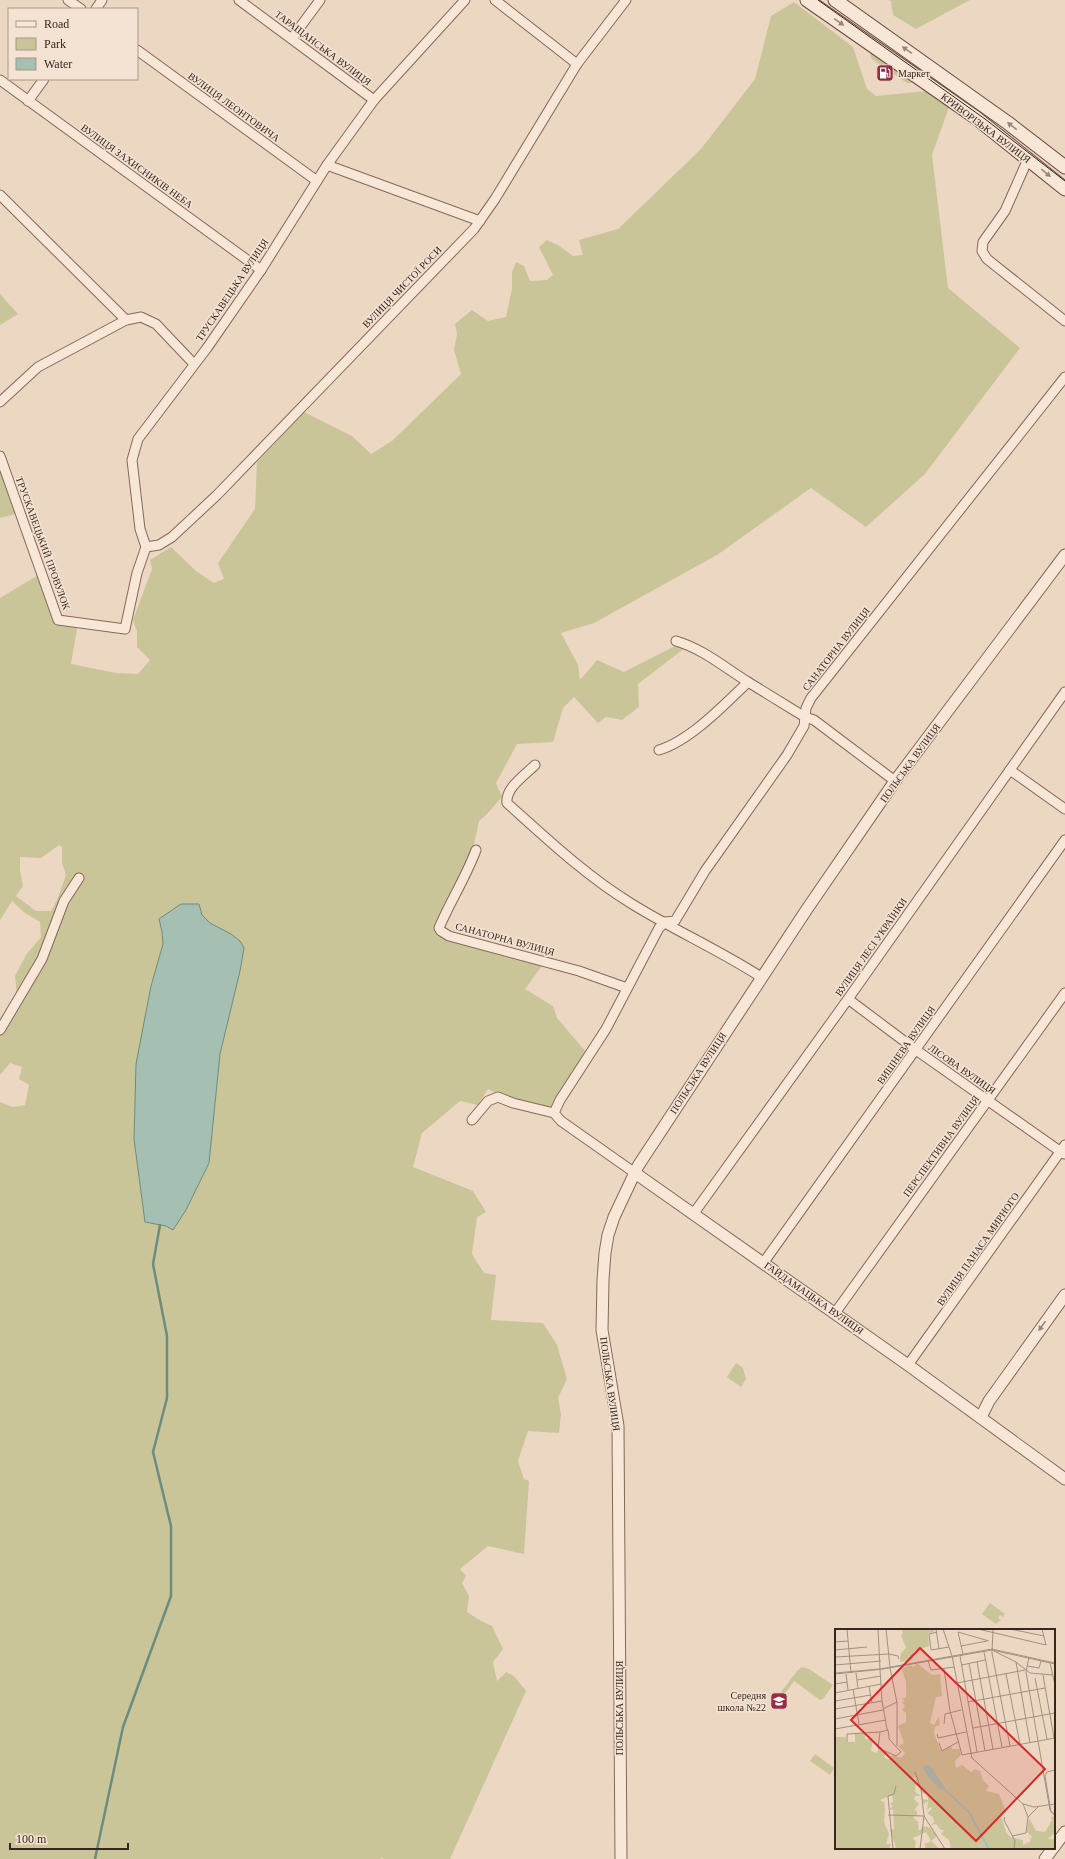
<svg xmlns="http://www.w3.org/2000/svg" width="1065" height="1859" font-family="Georgia,serif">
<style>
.green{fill:#cac598;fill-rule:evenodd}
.water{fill:#a5c0b2;stroke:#6c8d7e}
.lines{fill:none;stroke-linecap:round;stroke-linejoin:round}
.stream{stroke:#6c8d7e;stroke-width:2.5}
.minor-casing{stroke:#86685b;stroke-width:11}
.tertiary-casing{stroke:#86685b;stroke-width:13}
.secondary-casing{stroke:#684a3e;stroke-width:15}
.minor{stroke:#f8e6d6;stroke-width:9}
.tertiary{stroke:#f8e6d6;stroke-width:11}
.secondary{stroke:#f8e6d6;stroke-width:13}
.tram{stroke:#37251e;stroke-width:1}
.oneway{fill:#98867a}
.labels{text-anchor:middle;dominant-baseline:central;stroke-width:3;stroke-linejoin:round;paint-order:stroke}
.street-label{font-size:10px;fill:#37251e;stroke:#f4e3d3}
.poi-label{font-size:10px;fill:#37251e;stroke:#f4e3d3;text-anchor:start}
.inset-river{fill:none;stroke:#a5c0b2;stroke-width:2}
.inset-road{fill:none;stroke:#a49081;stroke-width:1}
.view{fill:#d62828;fill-opacity:0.15;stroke:#d62828;stroke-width:2}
.inset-edge{fill:none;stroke:#37251e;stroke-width:2}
</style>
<rect width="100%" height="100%" fill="#ecd7c3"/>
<!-- green -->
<g class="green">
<polygon points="888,0 970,0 916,29 893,15 891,1"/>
<path d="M794,2L853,47L867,89L876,96L927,91L949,107L932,155L948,288L1020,348L925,474L866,527L811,488L717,555L594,623L561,633L578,665L580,680L597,660L624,672L675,646L685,648L638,684L639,707L622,720L606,717L598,723L574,697L563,708L553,742L517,744L496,783L502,797L487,814L479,821L473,849L436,927L544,963L525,989L553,1006L557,1018L586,1052L552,1108L509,1100L488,1089L478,1105L460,1101L422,1133L413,1167L473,1191L486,1212L477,1217L472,1254L484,1273L496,1275L491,1320L543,1323L557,1345L567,1379L558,1398L561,1414L559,1433L528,1431L518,1461L524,1479L529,1481L524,1554L488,1546L460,1569L466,1576L462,1583L469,1596L467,1612L481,1621L492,1626L503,1649L493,1662L497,1681L506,1672L514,1676L526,1691L450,1859H384L381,1858V1859H0V1102L13,1107L25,1105L29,1085L19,1079L22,1067L10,1063L0,1075V1035L18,1006L15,976L26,955L41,937L40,922L25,913L12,901L0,920V598L40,574L58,620L78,623L71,664L116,673L138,674L150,660L137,647V631L133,620L152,569L150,560L171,547L196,571L214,583L224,579L218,563L255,509L257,462L304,412L352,436L371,454L392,441L461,374L454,350L457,334L455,324L472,310L488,321L506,317L512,289V272L516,262L524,266L530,281L547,280L553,275L539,247L547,240L558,245L573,256L583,255L579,240L618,229L701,149L755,79L771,16ZM59,845L62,847V863L66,875L57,900L51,911H36L16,896L23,886L20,870V857L41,858Z"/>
<polygon points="870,54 875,54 910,78 912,83 907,83 872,59"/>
<polygon points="0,294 18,314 0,325"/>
<polygon points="0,465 23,512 0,518"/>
<polygon points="736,1363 743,1368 746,1379 741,1387 727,1377"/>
<polygon points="990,1603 1005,1614 1003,1617 1000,1615 998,1618 1001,1620 996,1624 982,1614"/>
<polygon points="802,1667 809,1669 833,1685 823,1699 820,1700 794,1681 784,1695 781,1692 797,1671"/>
<polygon points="815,1754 834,1768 830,1775 810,1761"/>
</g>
<!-- water -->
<polygon class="water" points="181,904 199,904 202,915 210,923 231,934 240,941 244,948 240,971 220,1054 209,1163 186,1210 173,1230 166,1226 145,1222 134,1139 136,1064 151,986 163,944 162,932 159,919"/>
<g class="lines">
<!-- stream -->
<polyline class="stream" points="95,1859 123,1727 171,1596 171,1526 153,1452 167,1398 167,1336 153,1264 160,1225"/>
<defs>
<g id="minor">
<polyline points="68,0 81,9"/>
<polyline points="239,0 374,100"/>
<polyline points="495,0 577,64"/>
<polyline points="96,9 102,0"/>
<polyline points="292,38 320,0"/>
<polyline points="137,50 317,181"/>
<polyline points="0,80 261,270"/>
<polyline points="28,101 44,79"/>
<polyline points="1028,159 1005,211 983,242 982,251 987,259 1065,321"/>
<polyline points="327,165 480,221"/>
<polyline points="0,195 126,320"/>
<polyline points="0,402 38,367 126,320 141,317 156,324 194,364"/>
<polyline points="0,456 58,620 125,629 137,573 146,547 140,529 132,460 138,439 207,348 261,270 327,165 374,100 465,0"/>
<polyline points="146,547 159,545 172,537 217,495 474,229 495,199 577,64 626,0"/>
<path d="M676,641C703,649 724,667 748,682"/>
<path d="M659,750C690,741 725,704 748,682L805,717L814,720L895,781"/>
<path d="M535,765C525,775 505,788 507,803C546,838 586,876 632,904C674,930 719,950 761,977"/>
<polyline points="1010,770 1065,809"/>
<path d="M476,850C466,877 450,902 439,928L441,931L449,936L579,971L627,988"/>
<polyline points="848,999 916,1050 1064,1154"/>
<polyline points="0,1030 42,959 64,901 79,878"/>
<polyline points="472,1120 488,1101 498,1097 513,1103 554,1113"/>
<polyline points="635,1173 561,1121 554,1113 560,1100 606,1029 659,928 665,922 675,921 705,871 787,755 804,726 806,708 811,698 1065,377"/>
<polyline points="694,1213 848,999 1065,692"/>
<polyline points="764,1262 1065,840"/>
<polyline points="835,1313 1065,993"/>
<polyline points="908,1365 1065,1145"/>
</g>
<g id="tertiary">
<polyline points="635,1173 908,1365 1065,1479"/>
<polyline points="981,1417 989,1401 1065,1295"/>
<polyline points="1054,1847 1065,1832"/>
<polyline points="621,1859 618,1426 602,1330 603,1280 605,1253 608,1235 614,1217 638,1166 807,909 895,781 1065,555"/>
<polyline points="1045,1859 1053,1848"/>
</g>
<g id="secondary">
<polyline points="807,0 975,117 1065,189"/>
<polyline points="835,0 1008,123 1065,167"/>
</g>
</defs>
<!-- minor casing -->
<use href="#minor" class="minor-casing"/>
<!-- tertiary casing -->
<use href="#tertiary" class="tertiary-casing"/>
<!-- secondary casing -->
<use href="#secondary" class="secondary-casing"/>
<!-- minor -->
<use href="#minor" class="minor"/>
<!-- tertiary -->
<use href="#tertiary" class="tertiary"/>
<!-- secondary -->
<use href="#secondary" class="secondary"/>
<!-- tram -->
<polyline class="tram" points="818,0 985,119 1065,181"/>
</g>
<!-- one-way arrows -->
<defs><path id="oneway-solid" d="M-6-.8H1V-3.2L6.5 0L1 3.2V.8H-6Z"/></defs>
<g class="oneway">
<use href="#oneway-solid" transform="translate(839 22) rotate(35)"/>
<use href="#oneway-solid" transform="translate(907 50) rotate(-145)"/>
<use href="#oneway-solid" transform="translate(1012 126) rotate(-142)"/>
<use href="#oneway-solid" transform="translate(1046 173) rotate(39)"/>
<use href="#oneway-solid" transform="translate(1042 1326) rotate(125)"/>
</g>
<!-- icons -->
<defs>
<symbol id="fuel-square" viewBox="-11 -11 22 22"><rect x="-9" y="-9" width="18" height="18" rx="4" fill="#932d44" stroke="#f4e3d3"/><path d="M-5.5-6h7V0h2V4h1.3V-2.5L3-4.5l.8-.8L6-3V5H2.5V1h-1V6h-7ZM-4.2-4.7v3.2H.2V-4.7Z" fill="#fff"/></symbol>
<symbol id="school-square" viewBox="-11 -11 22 22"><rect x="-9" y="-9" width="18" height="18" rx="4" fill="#932d44" stroke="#f4e3d3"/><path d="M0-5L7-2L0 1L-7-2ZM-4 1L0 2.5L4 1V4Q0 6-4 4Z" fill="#fff"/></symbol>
</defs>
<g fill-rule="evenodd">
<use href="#fuel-square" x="875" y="63" width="20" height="20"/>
<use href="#school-square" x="769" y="1691" width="20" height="20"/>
</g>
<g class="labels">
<!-- street labels -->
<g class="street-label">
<text transform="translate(323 48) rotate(37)">ТАРАЩАНСЬКА ВУЛИЦЯ</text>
<text transform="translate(234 107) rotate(36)">ВУЛИЦЯ ЛЕОНТОВИЧА</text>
<text transform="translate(986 128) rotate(37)">КРИВОРІЗЬКА ВУЛИЦЯ</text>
<text transform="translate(137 166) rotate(36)">ВУЛИЦЯ ЗАХИСНИКІВ НЕБА</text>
<text transform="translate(402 287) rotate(-46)">ВУЛИЦЯ ЧИСТОЇ РОСИ</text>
<text transform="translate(232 290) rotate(-56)">ТРУСКАВЕЦЬКА ВУЛИЦЯ</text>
<text transform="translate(43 543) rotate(70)">ТРУСКАВЕЦЬКИЙ ПРОВУЛОК</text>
<text transform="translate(836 649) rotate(-52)">САНАТОРНА ВУЛИЦЯ</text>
<text transform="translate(910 763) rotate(-54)">ПОЛЬСЬКА ВУЛИЦЯ</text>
<text transform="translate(505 939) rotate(15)">САНАТОРНА ВУЛИЦЯ</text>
<text transform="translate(871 947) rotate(-55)">ВУЛИЦЯ ЛЕСІ УКРАЇНКИ</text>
<text transform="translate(906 1045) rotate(-55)">ВИШНЕВА ВУЛИЦЯ</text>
<text transform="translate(962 1069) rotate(35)">ЛІСОВА ВУЛИЦЯ</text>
<text transform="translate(698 1073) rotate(-57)">ПОЛЬСЬКА ВУЛИЦЯ</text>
<text transform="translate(941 1146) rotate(-54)">ПЕРСПЕКТИВНА ВУЛИЦЯ</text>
<text transform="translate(978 1249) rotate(-55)">ВУЛИЦЯ ПАНАСА МИРНОГО</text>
<text transform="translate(814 1298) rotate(35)">ГАЙДАМАЦЬКА ВУЛИЦЯ</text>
<text transform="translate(610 1384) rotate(82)">ПОЛЬСЬКА ВУЛИЦЯ</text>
<text transform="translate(619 1708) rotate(-90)">ПОЛЬСЬКА ВУЛИЦЯ</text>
</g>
<!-- poi labels -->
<g class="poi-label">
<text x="898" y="73">Маркет</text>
<text x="766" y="1695" text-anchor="end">Середня<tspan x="766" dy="12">школа №22</tspan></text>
</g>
</g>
<!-- overview -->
<g transform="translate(835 1629)">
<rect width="220" height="220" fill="#ecd7c3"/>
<path d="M98,0L99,3L93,4L94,17L79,22L77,31L65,33L66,24L71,19L66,6L68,4L67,1ZM82,34L97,46L105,45L107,67L101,68L95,94L99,96L104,87L105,96L100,98L99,104L106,122L116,117L117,120H125L126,126L120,132L121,139L127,136L136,143L140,140L145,142L148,151L154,157L151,162L164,165L171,183L166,186L171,203L175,208L188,211V216L196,212L193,206L196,210L197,208L192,203L194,189L201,202L210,203L217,191L216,188L220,187V204L213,210H219L220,220H116L114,211L106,205L109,201H106L101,195L96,196L99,193L98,188L92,184L97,180L96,178L92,181L93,172L89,175L87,170L93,171L92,165L87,164L80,148L77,149L81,154L80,163L86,167H80L79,170L84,175L79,181L82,182V186L78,188L83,193L84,202L89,197L96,199L102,207L96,212L105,220H90V215L96,212L91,203L78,209L81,213L80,219L84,220H58L61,218L55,201L59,200L58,181L54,180L58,177L55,175L58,173L57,166L45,171L49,173L50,180L49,193L54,205L51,215H56L54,220H0V108H11V113H20V104H30V110H38L36,122L42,124L43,120L52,123L49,128L52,130H56L57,125L65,129L68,127L70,124L63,117L69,114L63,97L71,93V84L67,81L70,77L67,73L70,72L67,70L71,68V53L67,40L74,36L79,38Z" fill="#cac598"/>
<path d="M89,136H95L110,159L107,161L96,151L88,140Z" fill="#a5c0b2"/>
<path class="inset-river" d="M109,160L134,183L154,220"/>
<path class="inset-road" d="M12,0L16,44M43,0L45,40M51,0L55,38M101,0L104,20M108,0L117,27L137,129L188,175L193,188L191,204L177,207M143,0L211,16L207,0M158,0L157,24L175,117M175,0L209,7M102,3L94,5L96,21L114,18M0,13L13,12M126,17L152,12M0,21L32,18M159,22L181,33L195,44L218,46M149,23L167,118M128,25L123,3L154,12M125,27L142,123M0,28L54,25L63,27L64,30M194,28L191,43L215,181L220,187M93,32L96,41L119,38M142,33L158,120M181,33L195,114M134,34L150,122M215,34L220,56M0,36L46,32M127,36L150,31M192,37L204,39L206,32M55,39L62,74V117M109,40L115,82L127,126L220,109M45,41L47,72L52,100L53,101L54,108V110L66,123L61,127L43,119L45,103L53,101M0,44L45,40L157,20L220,34M21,44L23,59M0,45L48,40L157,21L220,35M11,45L13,61M171,45L185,115M208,46L219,109M200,49L212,110M22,51L46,47M122,54L190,41M0,55L12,53M34,57L37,74M18,60L24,95M0,64L46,55M0,72L36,66M133,73L210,59M0,80L47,72M48,80L62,73M0,90L48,81M109,95L110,85L126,81M138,99L220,84M0,100L51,91M102,105L103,109L131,103M12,113V105L45,103M104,114L107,122L123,113M220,141L212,143L210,147L216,183L220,185M80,143L86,160L89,187L110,220M188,175L199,178L220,175M53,186L89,187L85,220M170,188L169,191L180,212L179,220M193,188L203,178M58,220L53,167L59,165L61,157"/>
<path class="view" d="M85,19L210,140L141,212L16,91Z"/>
<rect width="220" height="220" class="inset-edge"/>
</g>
<!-- legend -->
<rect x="8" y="8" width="130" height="72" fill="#f4e3d3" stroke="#a8978b"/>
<rect x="16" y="21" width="20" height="6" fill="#f8e6d6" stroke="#a8978b"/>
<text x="44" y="28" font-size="12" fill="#37251e">Road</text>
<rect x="16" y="38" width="20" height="12" fill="#cac598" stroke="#a8978b"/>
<text x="44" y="48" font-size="12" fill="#37251e">Park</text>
<rect x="16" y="58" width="20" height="12" fill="#a5c0b2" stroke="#a8978b"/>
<text x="44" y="68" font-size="12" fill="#37251e">Water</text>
<!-- scale -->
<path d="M10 1843v6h118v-6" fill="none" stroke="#37251e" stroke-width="2"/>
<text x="16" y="1843" font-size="12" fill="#37251e" stroke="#f4e3d3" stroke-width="3" paint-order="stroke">100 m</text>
</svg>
